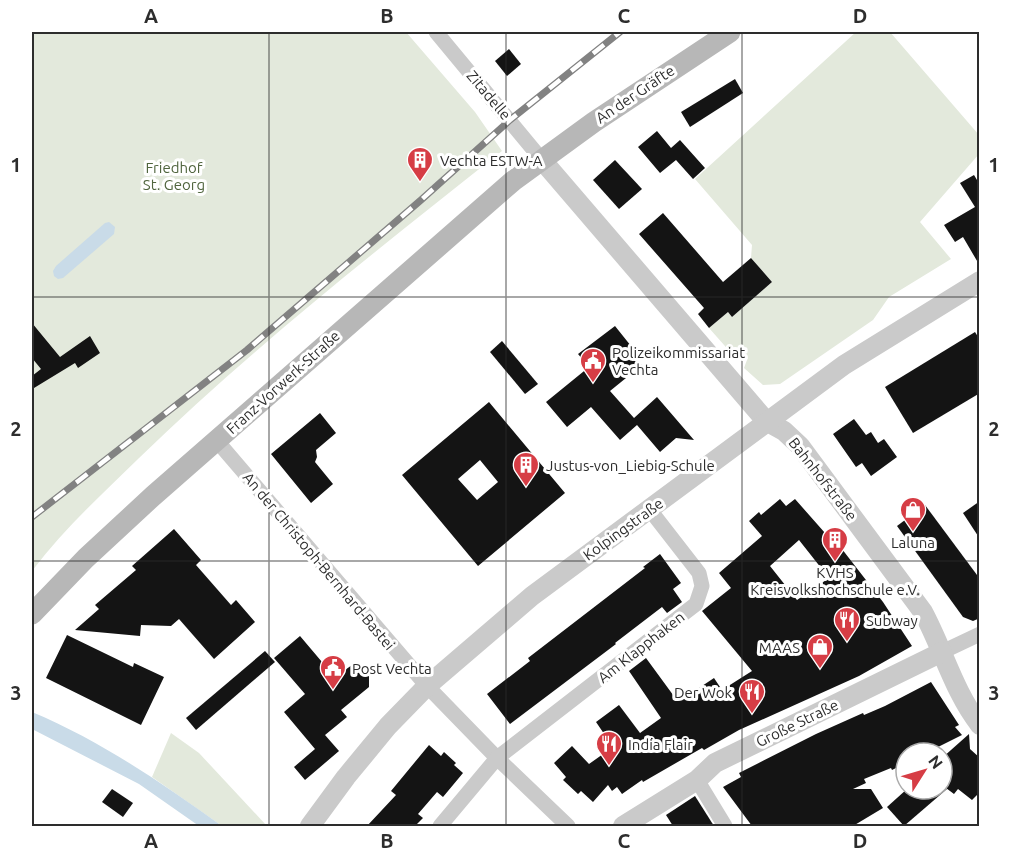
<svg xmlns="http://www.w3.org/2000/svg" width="1011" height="858" font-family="Ubuntu,sans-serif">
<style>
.green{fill:#e3e9dc}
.water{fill:#c9dbe8}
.building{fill:#141414;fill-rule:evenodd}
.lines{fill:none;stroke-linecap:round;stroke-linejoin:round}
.minor{stroke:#cacaca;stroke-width:15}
.tertiary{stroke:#cacaca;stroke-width:20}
.secondary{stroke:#b7b7b7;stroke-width:21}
.rail-casing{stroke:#828282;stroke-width:7}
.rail{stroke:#fff;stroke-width:4.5;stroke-dasharray:14;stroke-linecap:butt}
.grid{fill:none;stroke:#2d2d2d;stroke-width:1.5;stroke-opacity:0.55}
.labels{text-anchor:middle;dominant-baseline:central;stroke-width:6;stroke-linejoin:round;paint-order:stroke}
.street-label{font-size:15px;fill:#2d2d2d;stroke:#fff}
.poi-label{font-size:15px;fill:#2d2d2d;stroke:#fff;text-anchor:start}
.park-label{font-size:15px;fill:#50653e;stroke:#fff}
.neatline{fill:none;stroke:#2d2d2d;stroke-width:2}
.grid-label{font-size:20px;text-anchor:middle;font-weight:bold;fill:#2d2d2d}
</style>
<rect width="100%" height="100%" fill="#fff"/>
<!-- green -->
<g class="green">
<path d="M32,32H406L475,112L502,151C378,249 252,348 138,459C101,495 63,530 32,571Z"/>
<polygon points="856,32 890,32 979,135 979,154 920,222 951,259 889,297 873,320 780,384 763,385 744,368 747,360 740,352 732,354 709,328 728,312 732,317 772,282 751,258 752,245 695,179"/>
<polygon points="171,733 199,753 267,826 222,826 152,777"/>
</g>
<!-- water -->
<g class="water">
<polygon points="109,222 115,227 114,234 63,278 58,279 54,276 53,271 56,266 105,223"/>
<path d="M32,712C101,741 162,783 222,826H199L139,784L32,729Z"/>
</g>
<!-- building -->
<g class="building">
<polygon points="509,49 521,64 507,76 495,61"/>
<polygon points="735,79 743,93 690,127 681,112"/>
<polygon points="657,131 671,148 680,140 705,168 693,179 676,160 660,173 638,147"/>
<polygon points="615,160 642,189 619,209 593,180"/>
<polygon points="974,175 980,185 980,266 963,237 955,242 944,225 975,207 960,183"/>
<polygon points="663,213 723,282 751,258 772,282 732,317 728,312 709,328 698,314 704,308 639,234"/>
<polygon points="32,323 60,357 90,336 100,353 78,368 75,363 34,388 32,384 32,376 41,369 32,358"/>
<polygon points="615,326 631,346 629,350 642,365 610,391 634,418 657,397 694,440 676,438 660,452 637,425 620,440 591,407 567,427 546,402 589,367 578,354"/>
<polygon points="975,332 980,340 980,393 913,433 885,387"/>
<polygon points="502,341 538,384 525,394 490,352"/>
<path d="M489,402L565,493L478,566L402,475ZM480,460L498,482L477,500L458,479Z"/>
<polygon points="320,413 336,433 316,450 317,457 315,462 333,484 311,503 271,454"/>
<polygon points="854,419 866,435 871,432 878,443 884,439 897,457 871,476 862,463 856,467 833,434"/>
<path d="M780,499L786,506L795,499L825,533L828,531L883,602L912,646L859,676L739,730L704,750L702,748L643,782L642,780L622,794L617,787L612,791L608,785L593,802L581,791L578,794L563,780L566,777L554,763L572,746L589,764L613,747L596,722L619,705L640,733L661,718L629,671L646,658L676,699L687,691L690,694L714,678L722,690L752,671L702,611L731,588L719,573L762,536L749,521L759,512L761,515ZM799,540L829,578L797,600L770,566Z"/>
<polygon points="980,501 980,539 963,513"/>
<polygon points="925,505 980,579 980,618 973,621 963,617 897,526"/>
<polygon points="174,529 201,560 196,565 231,605 236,600 255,622 214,659 179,619 171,626 141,625 140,636 75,630 99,609 95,605 136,570 132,566"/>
<polygon points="660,554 681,583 673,589 682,602 667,613 662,607 615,643 616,644 510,724 487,694 530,661 528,658 645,568 643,567"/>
<polygon points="67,635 133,667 134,663 164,677 141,725 46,678"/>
<polygon points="300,636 322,662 328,657 337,660 345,670 352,665 364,668 369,673 369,687 341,710 347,717 325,735 339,751 305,780 294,767 315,749 284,712 305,694 274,658"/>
<polygon points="265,651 275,662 196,730 186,718"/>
<polygon points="931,682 959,725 955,727 962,735 926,753 906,753 906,763 892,770 891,768 864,779 866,783 853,789 871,789 883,808 853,826 752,826 723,787 741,777 739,773 816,734 863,713 864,715 885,706"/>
<polygon points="969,734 970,749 980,758 980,792 972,800 958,789 954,794 942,785 942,758"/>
<polygon points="429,745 441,756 444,752 456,763 454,765 463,773 443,797 437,792 418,814 423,818 415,826 367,826 396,795 391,791"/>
<polygon points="112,789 133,803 123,817 102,802"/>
<polygon points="907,789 947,789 904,826 887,807"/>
<polygon points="695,796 714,826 673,826 666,815"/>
</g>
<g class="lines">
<!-- minor -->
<g class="minor">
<polyline points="436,32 542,160"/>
<polyline points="217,441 427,686 497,758 568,826"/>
<polyline points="942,652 980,634"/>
<polyline points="697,780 725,826"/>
<polyline points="440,826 497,758 696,604 702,586 699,573 650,510"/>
</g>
<!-- tertiary -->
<g class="tertiary">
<path d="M542,160L766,421L784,431L800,446L923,612C943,649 954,692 980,725"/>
<polyline points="310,826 346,777 388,726 427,686 532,596 844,365 980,281"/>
<polyline points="623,826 697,780 715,763 942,652"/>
</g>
<!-- secondary -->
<polyline class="secondary" points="32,614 86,558 153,496 513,181 594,122 730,32"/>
<defs>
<polyline id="rail" points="32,517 247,350 421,200 510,120 620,32"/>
</defs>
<!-- rail casing -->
<use href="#rail" class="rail-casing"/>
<!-- rail -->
<use href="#rail" class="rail"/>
</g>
<!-- grid -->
<path class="grid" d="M269,32V826M506,32V826M742,32V826M32,297H980M32,561H980"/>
<!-- icons -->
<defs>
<symbol id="building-pin" viewBox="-11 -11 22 30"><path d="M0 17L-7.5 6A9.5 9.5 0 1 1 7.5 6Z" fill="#d63d45" stroke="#fff"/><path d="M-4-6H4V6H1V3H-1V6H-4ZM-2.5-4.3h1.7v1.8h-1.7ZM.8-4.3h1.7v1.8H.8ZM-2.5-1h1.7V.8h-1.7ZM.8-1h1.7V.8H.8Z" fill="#fff"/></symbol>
<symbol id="civic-pin" viewBox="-11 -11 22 30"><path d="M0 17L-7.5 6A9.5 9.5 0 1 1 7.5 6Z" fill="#d63d45" stroke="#fff"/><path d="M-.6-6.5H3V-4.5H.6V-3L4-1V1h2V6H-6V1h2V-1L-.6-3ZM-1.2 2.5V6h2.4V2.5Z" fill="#fff"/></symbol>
<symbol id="shop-pin" viewBox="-11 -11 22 30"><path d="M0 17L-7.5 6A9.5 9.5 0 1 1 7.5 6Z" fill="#d63d45" stroke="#fff"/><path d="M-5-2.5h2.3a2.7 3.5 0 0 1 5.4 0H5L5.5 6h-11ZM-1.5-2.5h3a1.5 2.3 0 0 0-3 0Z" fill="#fff"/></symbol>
<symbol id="restaurant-pin" viewBox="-11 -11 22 30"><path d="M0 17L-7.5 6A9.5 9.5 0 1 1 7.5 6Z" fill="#d63d45" stroke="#fff"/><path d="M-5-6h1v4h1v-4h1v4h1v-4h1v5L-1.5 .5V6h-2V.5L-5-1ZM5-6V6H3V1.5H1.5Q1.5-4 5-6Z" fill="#fff"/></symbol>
</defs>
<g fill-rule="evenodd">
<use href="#building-pin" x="405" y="145" width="30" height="40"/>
<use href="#civic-pin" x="578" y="346" width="30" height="40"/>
<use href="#building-pin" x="511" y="450" width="30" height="40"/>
<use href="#shop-pin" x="898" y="495" width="30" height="40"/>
<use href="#building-pin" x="820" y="525" width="30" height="40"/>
<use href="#restaurant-pin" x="832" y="605" width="30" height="40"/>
<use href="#shop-pin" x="805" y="632" width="30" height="40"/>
<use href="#civic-pin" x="318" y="653" width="30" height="40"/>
<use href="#restaurant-pin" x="737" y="677" width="30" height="40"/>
<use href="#restaurant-pin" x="594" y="729" width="30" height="40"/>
</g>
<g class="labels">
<!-- street labels -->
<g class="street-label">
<text transform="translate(635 94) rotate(-34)">An der Gräfte</text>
<text transform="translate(489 95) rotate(50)">Zitadelle</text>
<text transform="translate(283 382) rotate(-42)">Franz-Vorwerk-Straße</text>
<text transform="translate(823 479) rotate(52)">Bahnhofstraße</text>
<text transform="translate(623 529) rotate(-36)">Kolpingstraße</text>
<text transform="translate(319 561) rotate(50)">An der Christoph-Bernhard-Bastei</text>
<text transform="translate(641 647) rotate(-38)">Am Klapphaken</text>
<text transform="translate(797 723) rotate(-26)">Große Straße</text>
</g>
<!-- poi labels -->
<g class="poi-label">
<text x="440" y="160">Vechta ESTW-A</text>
<text x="612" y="352">Polizeikommissariat<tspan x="612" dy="17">Vechta</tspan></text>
<text x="546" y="465">Justus-von_Liebig-Schule</text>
<text x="913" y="542" text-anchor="middle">Laluna</text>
<text x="835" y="572" text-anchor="middle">KVHS<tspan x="835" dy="17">Kreisvolkshochschule e.V.</tspan></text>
<text x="866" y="620">Subway</text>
<text x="800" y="647" text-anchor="end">MAAS</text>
<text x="352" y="668">Post Vechta</text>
<text x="732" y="692" text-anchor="end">Der Wok</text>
<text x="628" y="744">India Flair</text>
</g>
<!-- park labels -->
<g class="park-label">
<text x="174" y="167">Friedhof<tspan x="174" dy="17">St. Georg</tspan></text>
</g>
</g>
<!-- border -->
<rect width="1011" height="858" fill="none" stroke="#ffffff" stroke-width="66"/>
<!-- north arrow -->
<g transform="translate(924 771) rotate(53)"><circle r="28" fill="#ffffff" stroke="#ababab" stroke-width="1.5"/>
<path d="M0-4.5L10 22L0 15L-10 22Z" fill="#d63d45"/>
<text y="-9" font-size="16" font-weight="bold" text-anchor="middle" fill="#2d2d2d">N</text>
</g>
<rect x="33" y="33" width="945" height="792" class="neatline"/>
<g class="grid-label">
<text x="151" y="23">A</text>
<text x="387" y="23">B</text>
<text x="624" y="23">C</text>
<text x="860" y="23">D</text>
<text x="16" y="172">1</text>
<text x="994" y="172">1</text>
<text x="16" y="436">2</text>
<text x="994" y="436">2</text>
<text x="16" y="700">3</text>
<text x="994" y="700">3</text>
<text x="151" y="848">A</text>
<text x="387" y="848">B</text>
<text x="624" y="848">C</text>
<text x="860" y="848">D</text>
</g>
</svg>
